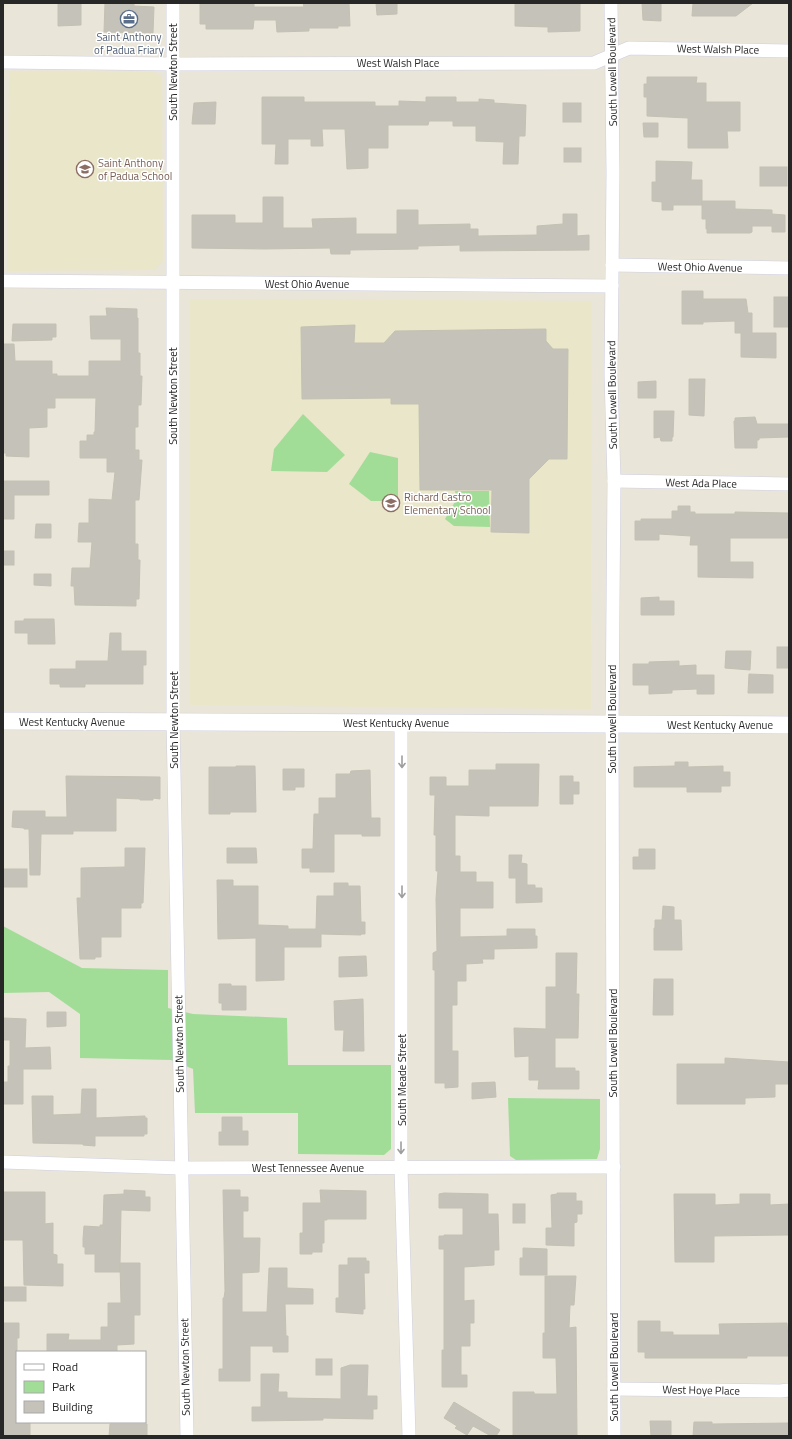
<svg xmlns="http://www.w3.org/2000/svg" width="792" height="1439" font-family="'Titillium Web',sans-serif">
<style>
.education{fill:#eae6c9}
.green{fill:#a2dd98}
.building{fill:#c4c2b9;stroke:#c4c1b3}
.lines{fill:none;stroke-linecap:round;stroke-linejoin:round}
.minor-casing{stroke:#cfcfe0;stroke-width:14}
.tertiary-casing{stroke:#cfcfe0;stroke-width:18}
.minor{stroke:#fff;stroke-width:13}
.tertiary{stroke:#fff;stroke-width:17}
.oneway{stroke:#9e9e9e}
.labels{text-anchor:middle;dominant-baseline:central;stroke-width:3;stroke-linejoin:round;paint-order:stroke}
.service-label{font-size:11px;fill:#4e5e75;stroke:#fff}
.street-label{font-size:11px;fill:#272727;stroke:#fff}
.education-label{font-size:11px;fill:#785e54;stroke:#fff;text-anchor:start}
</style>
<rect width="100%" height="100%" fill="#e9e5d9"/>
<!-- education -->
<g class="education">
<polygon points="9,71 155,72 162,77 163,261 155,270 7,271"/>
<polygon points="190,299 592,301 591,709 190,705"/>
</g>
<!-- green -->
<g class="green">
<polygon points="303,414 345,455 327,472 271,471 274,449"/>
<polygon points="370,452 398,458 398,501 371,501 349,484"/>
<polygon points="455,491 489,491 490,527 454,526 445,519 456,500"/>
<polygon points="3,926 82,968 168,970 168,1008 193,1014 287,1018 288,1065 391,1065 391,1149 384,1155 298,1154 298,1113 195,1113 193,1069 171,1060 80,1058 80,1014 49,992 3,993"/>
<polygon points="508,1098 600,1099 600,1149 597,1159 516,1160 510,1156"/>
</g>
<!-- building -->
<g class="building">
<polygon points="58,3 81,3 81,25 58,26"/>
<polygon points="105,3 134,3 134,6 154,7 153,33 104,32"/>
<polygon points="200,3 254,3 254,7 304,7 303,3 349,3 350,26 338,26 338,28 309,28 309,31 277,32 276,20 254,20 253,29 206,29 206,24 200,24"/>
<polygon points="376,3 397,3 397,14 377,15"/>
<polygon points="515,3 580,3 580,31 548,32 548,27 515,26"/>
<polygon points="642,3 661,3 661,21 643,20"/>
<polygon points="693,3 753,3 736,16 692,16"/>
<polygon points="647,77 697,77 696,83 706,83 706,102 740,102 740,131 727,131 728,148 688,148 688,118 647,116 647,97 644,97 644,84 647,84"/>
<polygon points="262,97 304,97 304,102 375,102 375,106 399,106 399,101 426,102 426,97 456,97 456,102 479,102 479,99 494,100 494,103 526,105 525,136 519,136 518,164 503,164 504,142 476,141 476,126 453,126 453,121 429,121 428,125 388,125 388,148 368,148 368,168 347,169 345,129 322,129 323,146 311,146 311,139 288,139 288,164 275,164 276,144 262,144"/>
<polygon points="216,102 215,124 192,124 194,103"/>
<rect x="563" y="103" width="18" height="19"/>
<polygon points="643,123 658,123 658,137 644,137"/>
<rect x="564" y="148" width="17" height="14"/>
<polygon points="656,161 692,162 691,180 702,180 702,205 673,205 673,210 662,210 662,202 652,201 652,182 656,182"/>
<rect x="760" y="167" width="27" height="19"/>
<polygon points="263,197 283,197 283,228 313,228 312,219 356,218 356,234 397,234 397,210 418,210 418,225 470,224 470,229 478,229 478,236 537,235 537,226 563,224 563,214 577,214 577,236 589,235 589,250 460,251 460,245 418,246 418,249 350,250 350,254 331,254 330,248 264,249 192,248 192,215 235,215 235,223 263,223"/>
<polygon points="702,201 735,201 735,209 772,210 772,214 785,215 785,232 772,232 772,226 752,226 752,232 750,233 707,233 707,229 706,229 706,219 702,219"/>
<polygon points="682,291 703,291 703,299 746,299 748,313 752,313 752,333 776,333 776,358 741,357 741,333 735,333 735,321 703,322 703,324 682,324"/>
<rect x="774" y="297" width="15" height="30"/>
<polygon points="106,308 137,309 137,318 138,318 138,353 140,353 140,376 142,376 141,405 138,405 138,427 135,427 135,450 139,450 139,460 142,460 139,500 135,500 135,544 138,544 138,560 140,560 139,599 136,599 136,606 75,605 74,586 71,586 72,568 90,568 92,542 78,542 79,523 89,523 89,499 112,500 115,472 107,472 107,458 80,458 80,441 87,441 87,435 94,435 94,432 95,432 96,398 55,398 55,408 47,408 47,427 29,428 29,457 6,456 6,453 3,453 3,344 14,344 15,361 52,361 52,374 57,374 57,376 89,376 89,361 121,361 121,339 91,339 90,316 107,316"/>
<polygon points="13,324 56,324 56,337 52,337 52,340 12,341"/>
<polygon points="355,325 354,343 384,343 395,331 546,329 546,341 553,349 568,349 567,459 549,459 529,479 529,533 491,532 492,490 420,490 419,404 391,404 391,398 302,399 301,327"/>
<polygon points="689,379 705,379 704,416 689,415"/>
<polygon points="656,381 656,398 638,398 638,382"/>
<polygon points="654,411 674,411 673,437 672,437 672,441 661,441 660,437 654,438"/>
<polygon points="755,417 757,424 789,424 789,437 759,438 759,440 757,440 757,448 735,448 734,421 735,421 735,418"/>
<polygon points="3,481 49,481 49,495 14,495 14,519 3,519"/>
<polygon points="678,506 690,506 690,512 695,512 695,514 735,514 735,512 789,513 789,538 730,538 730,562 753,562 753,578 698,577 698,545 690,545 691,536 659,534 659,540 635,540 635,521 641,521 641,519 672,519 672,511 678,511"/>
<polygon points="36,524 51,524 51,538 35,538"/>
<rect x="3" y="551" width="11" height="14"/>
<polygon points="34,574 51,574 51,586 34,585"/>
<polygon points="659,597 659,601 674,601 674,615 641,615 641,598"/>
<polygon points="24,619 54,619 55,644 28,644 28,633 15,633 15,621 24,621"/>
<polygon points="110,633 121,633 121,651 146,651 146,665 143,665 143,684 85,684 85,687 60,687 60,684 50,684 50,669 76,669 76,661 108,661"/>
<rect x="777" y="647" width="12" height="21"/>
<polygon points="726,651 751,651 750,670 725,668"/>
<polygon points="679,661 679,666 696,665 696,675 714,675 714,694 697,694 697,689 672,690 672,693 649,694 649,685 633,685 633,664 649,664 649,662"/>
<polygon points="749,674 773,675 773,693 748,693"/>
<polygon points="675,762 688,762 688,767 723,766 723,772 730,772 730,786 721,786 721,792 687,792 687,787 634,787 634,767 675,766"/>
<polygon points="496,764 539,764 538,806 489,806 489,816 455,815 455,856 460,856 460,872 476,872 476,882 493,882 493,908 460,908 460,937 507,936 507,929 535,929 535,936 537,936 537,948 494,949 494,959 482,959 483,963 466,964 466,981 457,981 457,1005 452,1005 452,1051 458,1051 458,1087 445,1088 445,1083 435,1083 435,970 433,970 433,953 437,951 436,899 438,871 436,871 436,835 434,835 435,795 430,795 430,777 446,777 446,786 469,786 469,770 496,770"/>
<polygon points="236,766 255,766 256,812 230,812 230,814 209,814 209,767 236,767"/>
<polygon points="283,769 304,769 304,787 295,787 295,790 283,790"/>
<polygon points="370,770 371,818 380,818 380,836 362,836 362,834 334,834 334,872 310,872 310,868 302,868 302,849 313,849 314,814 319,814 319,798 336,798 336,774 350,774 351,771"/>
<polygon points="66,776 160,777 160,799 153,798 153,800 140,800 140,799 116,798 116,831 73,831 73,834 41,834 40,875 30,875 29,829 24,829 24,828 12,827 13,811 45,811 45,817 67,817"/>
<polygon points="560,776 573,776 573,782 579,782 579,794 573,794 573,804 560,804"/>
<polygon points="125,848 145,848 143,903 141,903 141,908 121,908 121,937 101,937 101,957 95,957 95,959 80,959 77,898 81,898 81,868 125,867"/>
<polygon points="227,848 256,848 257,863 227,863"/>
<polygon points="639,849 655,849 655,869 633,869 633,857 639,857"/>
<polygon points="509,855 522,855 521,863 527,864 527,885 535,885 535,888 542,888 542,902 516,903 516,878 509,878"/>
<rect x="3" y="869" width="24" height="18"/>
<polygon points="217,880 233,880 233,886 258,886 258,925 288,926 288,929 316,929 317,896 334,896 334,883 348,883 348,886 360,886 361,922 365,922 365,934 361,934 361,935 321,934 321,947 284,947 284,980 256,981 256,938 218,939"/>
<polygon points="663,906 674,907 674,920 681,920 682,950 654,950 654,928 655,928 655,920 662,920"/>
<polygon points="556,953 577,953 576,994 579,994 578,1038 555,1038 555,1068 575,1068 575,1071 579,1071 579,1089 538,1089 539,1080 529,1080 529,1056 515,1057 514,1028 546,1029 546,987 556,987"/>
<polygon points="366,956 367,976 339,977 339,957"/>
<polygon points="654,979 673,979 673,1015 653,1015"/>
<polygon points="219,984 231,984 231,986 246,986 246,1010 222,1010 222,1003 219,1003"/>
<polygon points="363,999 364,1051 343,1051 344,1030 335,1030 334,1001"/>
<polygon points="47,1012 66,1012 66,1026 47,1027"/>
<polygon points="3,1018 26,1019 25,1048 50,1047 51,1069 23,1069 23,1104 3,1104 3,1082 8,1082 8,1066 10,1066 10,1040 4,1040"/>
<polygon points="725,1058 789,1062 789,1084 775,1084 775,1097 745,1098 745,1104 677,1104 677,1064 725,1064"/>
<polygon points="495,1082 496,1097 472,1099 472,1083"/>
<polygon points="82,1089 96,1089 96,1118 145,1116 145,1118 147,1118 147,1134 144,1134 144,1136 95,1136 95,1146 83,1145 83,1144 33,1143 32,1096 53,1096 53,1115 81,1114"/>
<polygon points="222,1117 242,1117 242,1131 248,1131 248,1145 219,1145 219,1132 222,1132"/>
<polygon points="124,1190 145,1191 145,1197 150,1197 150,1211 121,1210 120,1263 140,1263 140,1315 134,1315 134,1344 117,1345 117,1352 47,1352 47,1334 69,1334 68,1340 101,1340 101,1327 108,1327 108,1303 121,1303 120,1264 120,1272 95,1272 95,1254 85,1254 85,1247 83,1247 83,1239 84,1226 100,1227 100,1225 103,1225 104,1195 124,1194"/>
<polygon points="223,1190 240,1190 240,1197 248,1197 248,1211 243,1211 243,1238 260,1238 259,1272 242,1273 242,1312 267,1312 269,1268 287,1268 287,1288 313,1289 313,1304 285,1304 286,1336 288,1336 288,1352 273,1352 273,1346 250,1346 250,1381 219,1381 219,1369 223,1369 223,1298 224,1298 225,1291"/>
<polygon points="320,1190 366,1191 366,1219 327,1219 327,1220 324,1220 324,1243 322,1243 322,1252 312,1252 312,1254 300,1254 300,1233 303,1233 303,1203 321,1203"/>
<polygon points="3,1192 45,1192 45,1224 53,1223 53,1254 57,1255 57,1264 63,1264 63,1286 24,1285 23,1240 3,1240"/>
<polygon points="444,1193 488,1194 488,1214 498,1214 499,1250 494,1250 494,1265 464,1267 464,1301 474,1300 474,1323 470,1323 470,1346 461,1346 461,1375 467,1375 467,1387 442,1387 442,1350 444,1350 444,1249 439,1249 439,1236 444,1236 444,1235 463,1235 463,1208 439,1208 439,1194"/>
<polygon points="557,1193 576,1193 576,1201 582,1201 582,1214 577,1214 577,1222 574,1223 574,1246 546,1245 546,1228 552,1228 551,1195 557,1194"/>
<polygon points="674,1194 715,1194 715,1205 740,1204 740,1194 770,1194 770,1205 789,1204 789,1235 714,1236 714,1262 675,1262"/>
<rect x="513" y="1204" width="12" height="19"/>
<polygon points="523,1248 547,1249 547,1275 520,1275 520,1258 523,1258"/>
<polygon points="348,1258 366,1258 366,1261 369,1261 369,1273 364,1273 365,1309 363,1309 363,1314 336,1312 336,1298 339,1298 339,1265 348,1265"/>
<polygon points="545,1276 576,1276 574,1305 570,1305 569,1328 576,1327 577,1436 513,1436 513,1392 534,1392 534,1394 557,1394 556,1358 543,1358 543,1333 545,1333"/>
<rect x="3" y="1287" width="23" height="14"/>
<polygon points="638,1321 660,1321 660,1332 673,1332 673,1335 720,1335 719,1324 787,1323 789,1356 747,1356 747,1358 645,1358 645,1352 638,1352"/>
<polygon points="3,1323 19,1323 19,1338 17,1338 17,1422 30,1423 30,1436 3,1436"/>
<rect x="316" y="1359" width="16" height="16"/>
<polygon points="350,1365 368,1365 367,1396 377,1396 377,1409 373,1409 373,1419 323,1418 323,1420 252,1421 252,1407 261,1407 261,1374 279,1374 278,1392 287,1392 287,1398 341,1399 341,1368"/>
<polygon points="454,1402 500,1430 496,1436 491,1436 473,1426 467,1435 455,1428 457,1426 444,1418"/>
<polygon points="650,1421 671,1421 671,1436 651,1436"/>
<polygon points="694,1422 712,1422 712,1424 789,1423 789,1436 693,1436"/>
<polygon points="110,1424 147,1424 147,1436 109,1436"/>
</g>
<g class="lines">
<defs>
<g id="minor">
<polyline points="173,3 173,722 187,1436"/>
<polyline points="611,3 613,174 611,374 614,481 612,725 614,1436"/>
<polyline points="3,62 173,64 594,63 629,48 789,51"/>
<polyline points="612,265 789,268"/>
<polyline points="3,281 612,286"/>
<polyline points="614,481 789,484"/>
<polyline points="401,723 401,1168 409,1436"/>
<polyline points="3,1162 181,1168 614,1167"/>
<polyline points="614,1389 780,1391 789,1390"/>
</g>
<polyline id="tertiary" points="3,721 789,725"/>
</defs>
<!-- minor casing -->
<use href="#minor" class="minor-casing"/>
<!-- tertiary casing -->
<use href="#tertiary" class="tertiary-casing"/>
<!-- minor -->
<use href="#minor" class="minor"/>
<!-- tertiary -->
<use href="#tertiary" class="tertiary"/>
</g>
<!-- one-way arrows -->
<defs><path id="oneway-shaft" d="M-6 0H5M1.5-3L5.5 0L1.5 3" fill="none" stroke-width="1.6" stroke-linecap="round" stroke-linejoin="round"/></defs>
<g class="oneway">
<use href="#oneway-shaft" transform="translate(402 762) rotate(90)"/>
<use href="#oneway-shaft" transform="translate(402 892) rotate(90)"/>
<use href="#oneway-shaft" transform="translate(401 1148) rotate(90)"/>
</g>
<!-- icons -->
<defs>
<symbol id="office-ring" viewBox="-11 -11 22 22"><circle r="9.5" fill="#fff" stroke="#5c6f8a" stroke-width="1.5"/><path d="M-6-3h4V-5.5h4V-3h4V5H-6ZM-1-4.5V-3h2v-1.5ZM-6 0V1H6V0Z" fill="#5c6f8a"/></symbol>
<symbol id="school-ring" viewBox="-11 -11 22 22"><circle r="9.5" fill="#fff" stroke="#8d6e63" stroke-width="1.5"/><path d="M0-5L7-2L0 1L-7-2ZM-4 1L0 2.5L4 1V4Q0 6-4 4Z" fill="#8d6e63"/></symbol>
</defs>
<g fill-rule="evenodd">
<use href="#office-ring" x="119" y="9" width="20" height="20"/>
<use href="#school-ring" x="75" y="159" width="20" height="20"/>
<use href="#school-ring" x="381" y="493" width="20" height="20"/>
</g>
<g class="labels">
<!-- service labels -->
<g class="service-label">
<text x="129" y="37">Saint Anthony<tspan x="129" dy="13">of Padua Friary</tspan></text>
</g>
<!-- street labels -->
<g class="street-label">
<text transform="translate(718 49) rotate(1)">West Walsh Place</text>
<text x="398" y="63">West Walsh Place</text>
<text transform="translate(173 72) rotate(-90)">South Newton Street</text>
<text transform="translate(612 72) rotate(-91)">South Lowell Boulevard</text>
<text transform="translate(700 267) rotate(1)">West Ohio Avenue</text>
<text x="307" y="284">West Ohio Avenue</text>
<text transform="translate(612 395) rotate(-91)">South Lowell Boulevard</text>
<text transform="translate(173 396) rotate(-90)">South Newton Street</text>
<text transform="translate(701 483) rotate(1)">West Ada Place</text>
<text transform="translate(612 719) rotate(-90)">South Lowell Boulevard</text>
<text transform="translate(174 720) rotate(-90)">South Newton Street</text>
<text x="72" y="722">West Kentucky Avenue</text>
<text x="396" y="723">West Kentucky Avenue</text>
<text x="720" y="725">West Kentucky Avenue</text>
<text transform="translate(613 1043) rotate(-90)">South Lowell Boulevard</text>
<text transform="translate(179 1044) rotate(-91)">South Newton Street</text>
<text transform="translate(402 1080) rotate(-90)">South Meade Street</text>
<text x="308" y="1168">West Tennessee Avenue</text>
<text transform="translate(185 1367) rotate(-91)">South Newton Street</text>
<text transform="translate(614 1367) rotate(-90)">South Lowell Boulevard</text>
<text transform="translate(701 1390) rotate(1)">West Hoye Place</text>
</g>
<!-- education labels -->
<g class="education-label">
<text x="98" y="163">Saint Anthony<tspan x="98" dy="13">of Padua School</tspan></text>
<text x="404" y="497">Richard Castro<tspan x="404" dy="13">Elementary School</tspan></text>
</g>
</g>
<!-- border -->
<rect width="792" height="1439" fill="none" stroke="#272727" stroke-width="8"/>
<!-- legend -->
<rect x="16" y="1351" width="130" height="72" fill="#ffffff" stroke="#a9a9a9"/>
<rect x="24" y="1364" width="20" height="6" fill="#ffffff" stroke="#a9a9a9"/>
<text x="52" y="1371" font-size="12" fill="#272727">Road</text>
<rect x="24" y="1381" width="20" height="12" fill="#a2dd98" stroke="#a9a9a9"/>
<text x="52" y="1391" font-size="12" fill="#272727">Park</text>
<rect x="24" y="1401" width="20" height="12" fill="#c4c2b9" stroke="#a9a9a9"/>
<text x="52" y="1411" font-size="12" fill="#272727">Building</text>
</svg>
